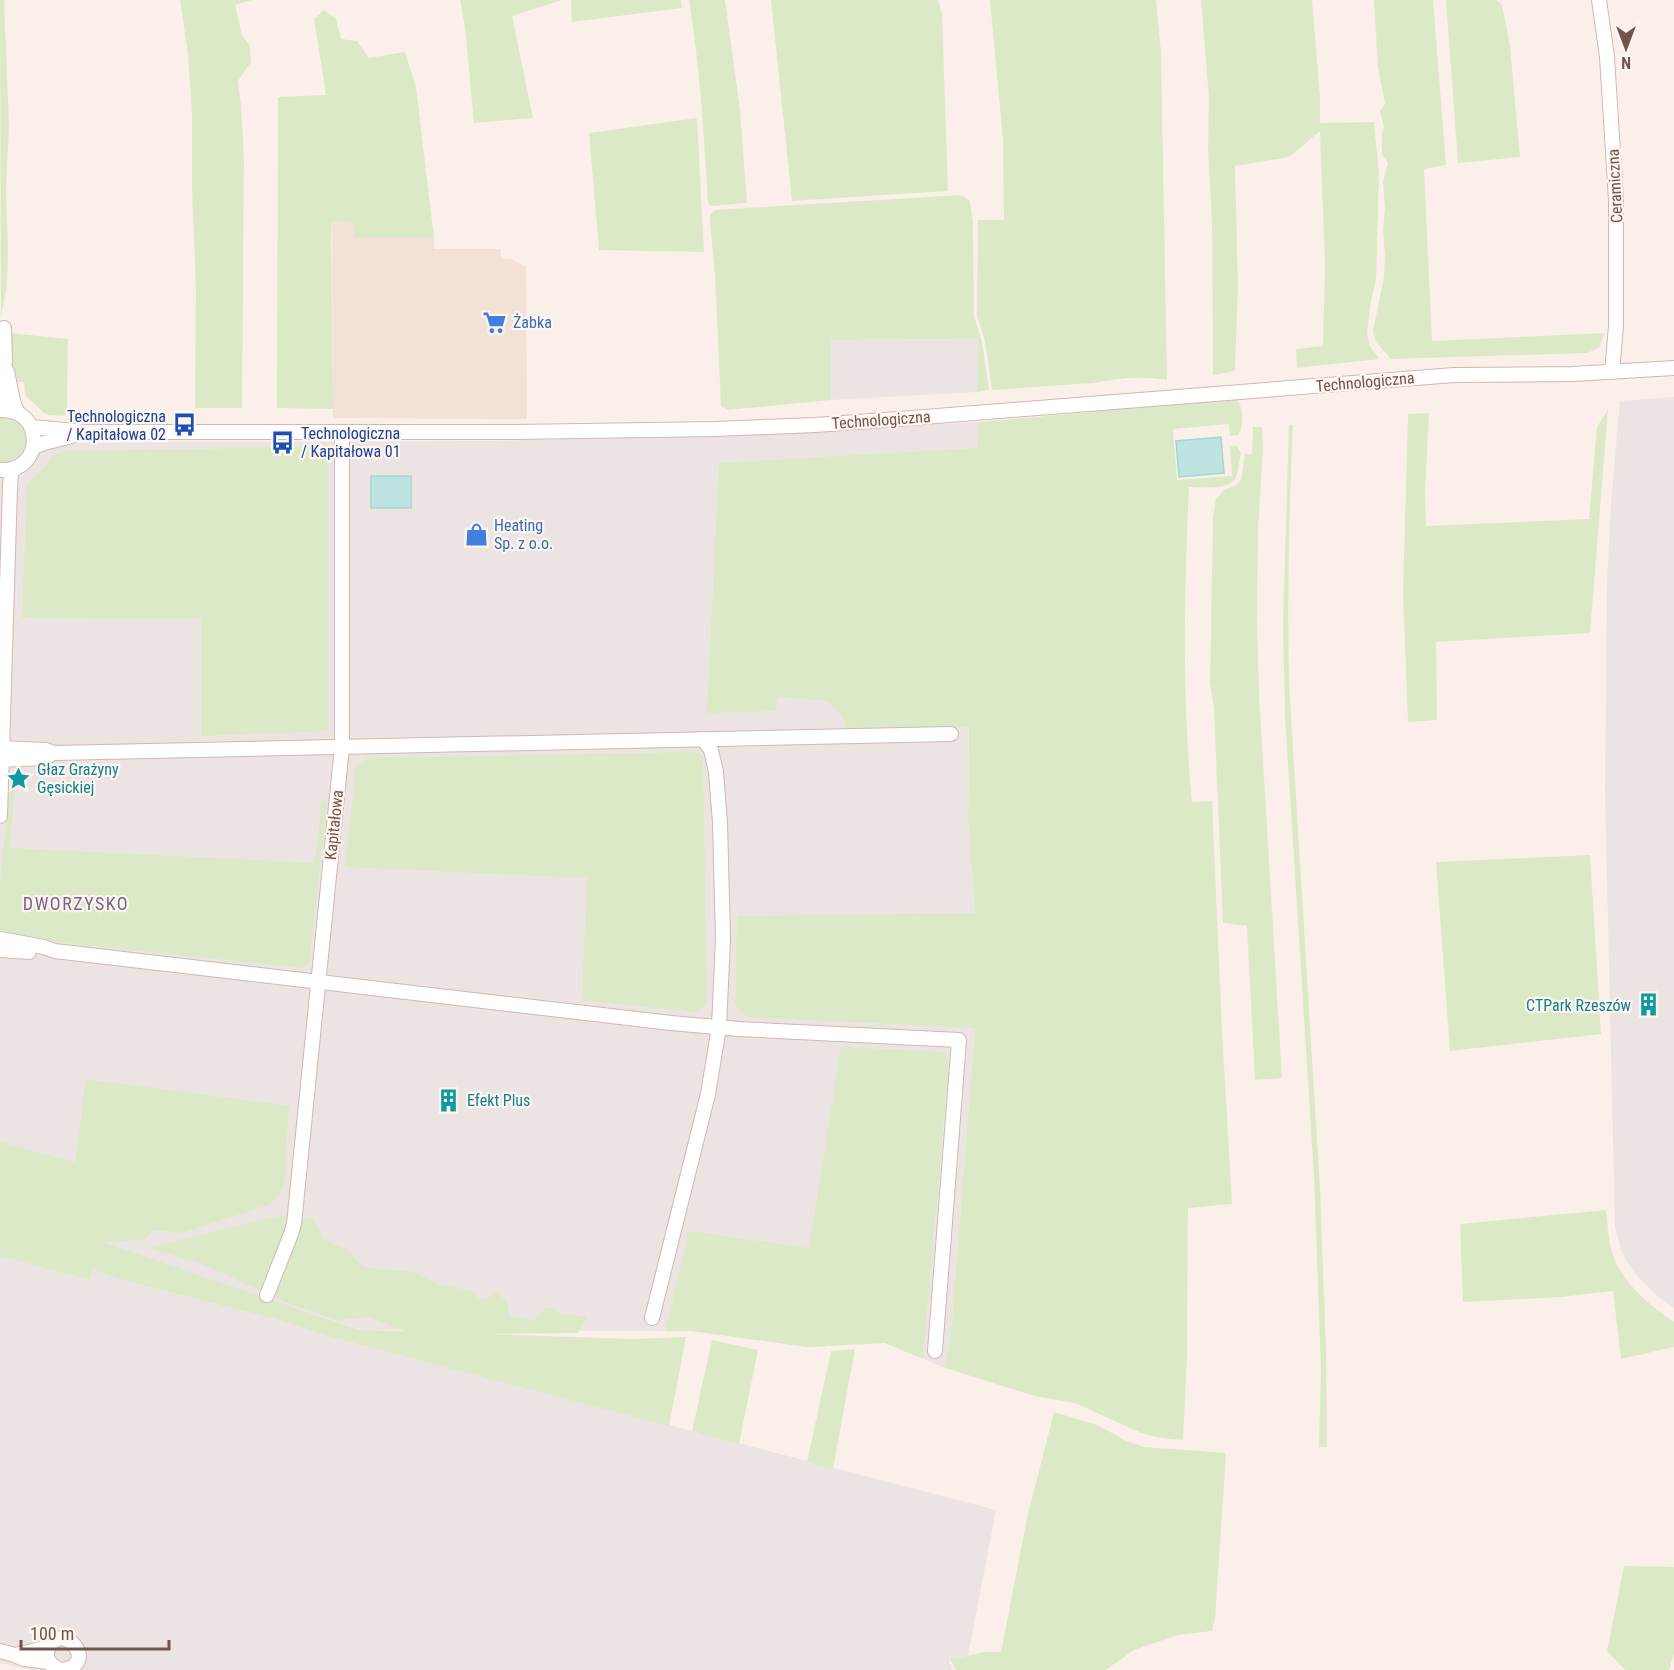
<svg xmlns="http://www.w3.org/2000/svg" width="1674" height="1670" font-family="'Roboto Condensed',sans-serif">
<style>
.residential{fill:#f3e0d7}
.industrial{fill:#ece4e2}
.green{fill:#dce9c7}
.water{fill:#bee4e1;stroke:#a4d6d2;stroke-width:1.5}
.lines{fill:none;stroke-linecap:round;stroke-linejoin:round}
.minor-casing{stroke:#cfb8b1;stroke-width:16}
.minor{stroke:#fff;stroke-width:14}
.labels{text-anchor:middle;dominant-baseline:central;stroke-width:4.5;stroke-linejoin:round;paint-order:stroke}
.street-label{font-size:16px;fill:#75534d;stroke:#fef5ef}
.shop-label{font-size:16px;fill:#366cbe;stroke:#fef5ef;text-anchor:start}
.transit-label{font-size:16px;fill:#164399;stroke:#fef5ef;text-anchor:end}
.culture-label{font-size:16px;fill:#0d838f;stroke:#fef5ef;text-anchor:start}
.neighbourhood-label{font-size:18px;letter-spacing:1.5px;fill:#796690;stroke:#fef5ef}
</style>
<rect width="100%" height="100%" fill="#fbf0e9"/>
<!-- residential -->
<polygon class="residential" points="331,222 354,223 355,238 434,238 434,249 501,249 501,258 511,259 526,267 527,419 333,418 332,238"/>
<!-- industrial -->
<g class="industrial">
<polygon points="978,339 977,392 831,400 830,340"/>
<polygon points="1674,397 1674,1308 1655,1294 1635,1273 1626,1260 1620,1247 1615,1227 1605,793 1607,584 1611,503 1620,401"/>
<polygon points="979,422 970,581 968,819 975,913 975,1028 951,1331 945,1368 885,1343 807,1347 692,1331 361,1330 100,1242 93,1270 122,1280 275,1319 327,1336 996,1510 968,1656 959,1658 950,1659 949,1663 953,1670 33,1670 0,1663 0,443 487,441 730,436"/>
</g>
<!-- green -->
<g class="green">
<polygon points="0,0 4,0 9,126 6,190 8,250 7,285 1,318"/>
<polygon points="180,0 252,0 235,5 242,35 250,46 251,62 238,81 241,106 244,159 242,408 195,408 196,289 192,188 192,112 188,54"/>
<polygon points="460,0 562,0 512,16 533,118 474,123 465,27"/>
<polygon points="571,0 681,0 682,8 572,22"/>
<path d="M689,0H725L740,110L747,203L712,206L708,204C704,136 700,68 689,0Z"/>
<polygon points="771,0 938,0 942,13 948,191 792,201"/>
<path d="M990,0H1156L1161,52L1167,380C1141,376 1119,378 1093,383L992,390L985,341L977,316L978,220H1004L1003,140Z"/>
<polygon points="1201,0 1312,0 1320,97 1320,123 1374,122 1379,175 1376,279 1370,306 1367,334 1370,346 1379,359 1297,368 1296,349 1323,346 1325,265 1320,131 1289,157 1235,166 1238,286 1235,371 1213,375 1212,222 1208,150 1209,98"/>
<polygon points="1374,0 1433,0 1446,165 1424,169 1432,341 1605,333 1599,348 1587,353 1391,359 1376,342 1373,331 1384,277 1385,255 1383,231 1385,208 1383,182 1388,163 1382,155 1382,133 1384,127 1380,111 1385,104 1378,67"/>
<polygon points="1446,0 1496,0 1502,5 1510,46 1520,157 1458,163"/>
<polygon points="324,10 336,19 341,39 357,41 369,58 405,52 416,87 434,238 355,238 354,223 331,222 333,409 277,408 278,97 326,95 314,19"/>
<polygon points="697,118 704,252 599,250 589,133"/>
<polygon points="962,195 970,201 973,224 974,316 982,342 989,390 977,392 978,339 831,340 831,400 728,410 721,406 715,275 710,222 710,215 714,210"/>
<polygon points="10,333 68,339 67,407 65,416 49,415 44,413 25,395 24,382 15,382"/>
<path d="M1232,399L1237,400C1244,409 1244,426 1238,435L1230,436L1229,424L1173,429L1177,480L1232,476L1230,446H1237L1241,453C1239,460 1239,471 1236,477C1230,491 1201,487 1189,487C1184,593 1182,697 1192,802L1212,801L1222,1030L1232,1204L1188,1208L1187,1356L1183,1440L1160,1438L1141,1433L1075,1403L1035,1396L945,1368L951,1331L975,1028L746,1017L735,1005L737,916L975,913L968,819L969,727L846,728L843,717L828,701L778,697L775,711L707,713L719,463L977,448L979,422Z"/>
<polygon points="1608,409 1590,633 1436,642 1437,720 1408,722 1403,593 1408,414 1429,413 1425,491 1426,526 1589,519 1597,427"/>
<path d="M0,418C35,415 34,465 0,461Z"/>
<path d="M1289,425H1293C1289,511 1287,597 1289,683L1320,1189L1326,1349L1327,1447H1319L1321,1370L1314,1176L1285,716L1283,624Z"/>
<polygon points="1253,427 1262,427 1263,448 1258,531 1257,623 1259,694 1282,1078 1255,1080 1247,926 1223,923 1214,709 1210,683 1213,517 1216,499 1223,491 1236,485 1241,480 1245,454 1252,454"/>
<path d="M328,447V731L201,736V619L22,618L27,484C32,479 37,474 42,470C54,456 47,454 69,451Z"/>
<polygon points="696,752 703,756 707,1004 695,1012 582,1000 587,878 345,867 356,766 366,758"/>
<polygon points="11,778 15,783 10,848 315,863 322,800 327,803 309,963 302,968 65,943 2,932 0,930 0,880"/>
<polygon points="1590,855 1601,1034 1450,1051 1436,862"/>
<polygon points="841,1047 943,1052 949,1061 923,1359 885,1343 807,1347 692,1331 665,1331 689,1231 809,1248"/>
<polygon points="86,1079 289,1106 284,1187 271,1204 182,1233 154,1230 144,1240 102,1242 360,1330 404,1331 369,1317 337,1320 287,1303 200,1263 148,1248 279,1216 311,1218 321,1232 321,1237 328,1242 347,1249 363,1267 413,1272 437,1284 476,1292 477,1298 487,1299 497,1291 508,1304 509,1316 533,1321 545,1308 553,1309 558,1313 587,1317 578,1333 487,1334 632,1339 686,1337 669,1426 327,1336 275,1319 122,1280 93,1270 90,1280 0,1256 0,1142 75,1162"/>
<path d="M1606,1210C1608,1224 1608,1239 1612,1252C1620,1281 1650,1306 1674,1322V1347L1621,1359L1613,1291L1561,1297L1463,1302L1460,1224Z"/>
<polygon points="712,1340 758,1350 739,1444 692,1431"/>
<polygon points="855,1349 833,1469 807,1462 831,1351"/>
<polygon points="1054,1412 1097,1425 1125,1440 1144,1447 1226,1453 1215,1618 1212,1631 1178,1635 1134,1650 1106,1670 956,1670 950,1659 959,1658 983,1652 1001,1652 1027,1518"/>
<polygon points="1624,1566 1674,1567 1674,1654 1669,1670 1625,1670 1607,1651"/>
</g>
<!-- water -->
<g class="water">
<polygon points="1221,437 1224,473 1179,477 1176,441"/>
<rect x="371" y="476" width="40" height="32"/>
</g>
<g class="lines">
<defs>
<g id="minor">
<polyline points="1599,0 1607,57 1616,200 1616,326 1612,372"/>
<polyline points="7,371 13,401 17,412"/>
<polyline points="0,401 5,361 4,328"/>
<path d="M0,410C45,407 45,473 0,470"/>
<polyline points="32,427 86,432 516,432 715,429 815,425 912,418 1454,375 1573,374 1674,368"/>
<polyline points="34,447 44,443 72,436"/>
<polyline points="0,748 46,750 54,753 951,734"/>
<polyline points="0,760 40,758 49,756"/>
<polyline points="0,816 10,487 11,474 14,469"/>
<polyline points="0,939 44,947 55,951 671,1023 739,1029 959,1040 935,1351"/>
<polyline points="0,950 29,952"/>
<polyline points="267,1295 291,1234 294,1224 342,747 342,432"/>
<polyline points="652,1318 708,1094 719,1027 723,939 720,823 716,772 711,750 703,739"/>
<polyline points="49,1647 15,1655 24,1659 49,1662"/>
<polyline points="0,1651 15,1655"/>
<path d="M62,1670C52,1668 44,1659 48,1649C60,1618 101,1663 63,1670"/>
</g>
</defs>
<!-- minor casing -->
<use href="#minor" class="minor-casing"/>
<!-- minor -->
<use href="#minor" class="minor"/>
</g>
<!-- icons -->
<defs>
<symbol id="supermarket-bare" viewBox="-9 -9 18 18"><path d="M-6-5.5h2.5l.6 2H6L4.5 2H-2.5L-4.4-4H-6ZM-1.5 3.2a1.3 1.3 0 1 0 .1 0ZM3 3.2a1.3 1.3 0 1 0 .1 0Z" fill="#3f7fe0" stroke="#fef5ef" stroke-width="2.5" paint-order="stroke"/></symbol>
<symbol id="bus-bare" viewBox="-9 -9 18 18"><path d="M-5-6H5V4H4V6H2V4H-2V6H-4V4H-5ZM-3.5-4V0h7V-4ZM-3.5 1.2v1.5H-2V1.2ZM2 1.2v1.5H3.5V1.2Z" fill="#1a4fb4" stroke="#fef5ef" stroke-width="2.5" paint-order="stroke"/></symbol>
<symbol id="shop-bare" viewBox="-9 -9 18 18"><path d="M-5-2.5h2.3a2.7 3.5 0 0 1 5.4 0H5L5.5 6h-11ZM-1.5-2.5h3a1.5 2.3 0 0 0-3 0Z" fill="#3f7fe0" stroke="#fef5ef" stroke-width="2.5" paint-order="stroke"/></symbol>
<symbol id="sight-bare" viewBox="-9 -9 18 18"><path d="M0-6L1.8-2.2L6-1.7L2.9 1.2L3.7 5.4L0 3.3L-3.7 5.4L-2.9 1.2L-6-1.7L-1.8-2.2Z" fill="#0f9aa8" stroke="#fef5ef" stroke-width="2.5" paint-order="stroke"/></symbol>
<symbol id="building-bare" viewBox="-9 -9 18 18"><path d="M-4-6H4V6H1V3H-1V6H-4ZM-2.5-4.3h1.7v1.8h-1.7ZM.8-4.3h1.7v1.8H.8ZM-2.5-1h1.7V.8h-1.7ZM.8-1h1.7V.8H.8Z" fill="#0f9aa8" stroke="#fef5ef" stroke-width="2.5" paint-order="stroke"/></symbol>
</defs>
<g fill-rule="evenodd">
<use href="#supermarket-bare" x="478" y="306" width="33" height="33"/>
<use href="#bus-bare" x="168" y="408" width="33" height="33"/>
<use href="#bus-bare" x="266" y="426" width="33" height="33"/>
<use href="#shop-bare" x="460" y="518" width="33" height="33"/>
<use href="#sight-bare" x="2" y="762" width="33" height="33"/>
<use href="#building-bare" x="1632" y="988" width="33" height="33"/>
<use href="#building-bare" x="432" y="1084" width="33" height="33"/>
</g>
<g class="labels">
<!-- street labels -->
<g class="street-label">
<text transform="translate(1615 186) rotate(-93)">Ceramiczna</text>
<text transform="translate(1365 382) rotate(-5)">Technologiczna</text>
<text transform="translate(881 420) rotate(-4)">Technologiczna</text>
<text transform="translate(334 825) rotate(-84)">Kapitałowa</text>
</g>
<!-- shop labels -->
<g class="shop-label">
<text x="513" y="322">Żabka</text>
<text x="494" y="525">Heating<tspan x="494" dy="18">Sp. z o.o.</tspan></text>
</g>
<!-- transit labels -->
<g class="transit-label">
<text x="166" y="416">Technologiczna<tspan x="166" dy="18">/ Kapitałowa 02</tspan></text>
<text x="301" y="433" text-anchor="start">Technologiczna<tspan x="301" dy="18">/ Kapitałowa 01</tspan></text>
</g>
<!-- culture labels -->
<g class="culture-label">
<text x="37" y="769">Głaz Grażyny<tspan x="37" dy="18">Gęsickiej</tspan></text>
<text x="1631" y="1005" text-anchor="end">CTPark Rzeszów</text>
<text x="467" y="1100">Efekt Plus</text>
</g>
<!-- neighbourhood labels -->
<g class="neighbourhood-label">
<text x="76" y="903">DWORZYSKO</text>
</g>
</g>
<!-- north arrow -->
<g transform="translate(1626 48) rotate(180)" stroke="#fef5ef" stroke-width="4.5" paint-order="stroke">
<path d="M0-4.5L10 22L0 15L-10 22Z" fill="#75534d"/>
<text y="-9" font-size="16" font-weight="bold" text-anchor="middle" fill="#75534d">N</text>
</g>
<!-- scale -->
<path d="M21 1640v9h148v-9" fill="none" stroke="#75534d" stroke-width="3"/>
<text x="30" y="1640" font-size="18" fill="#75534d" stroke="#fef5ef" stroke-width="4.5" paint-order="stroke">100 m</text>
</svg>
